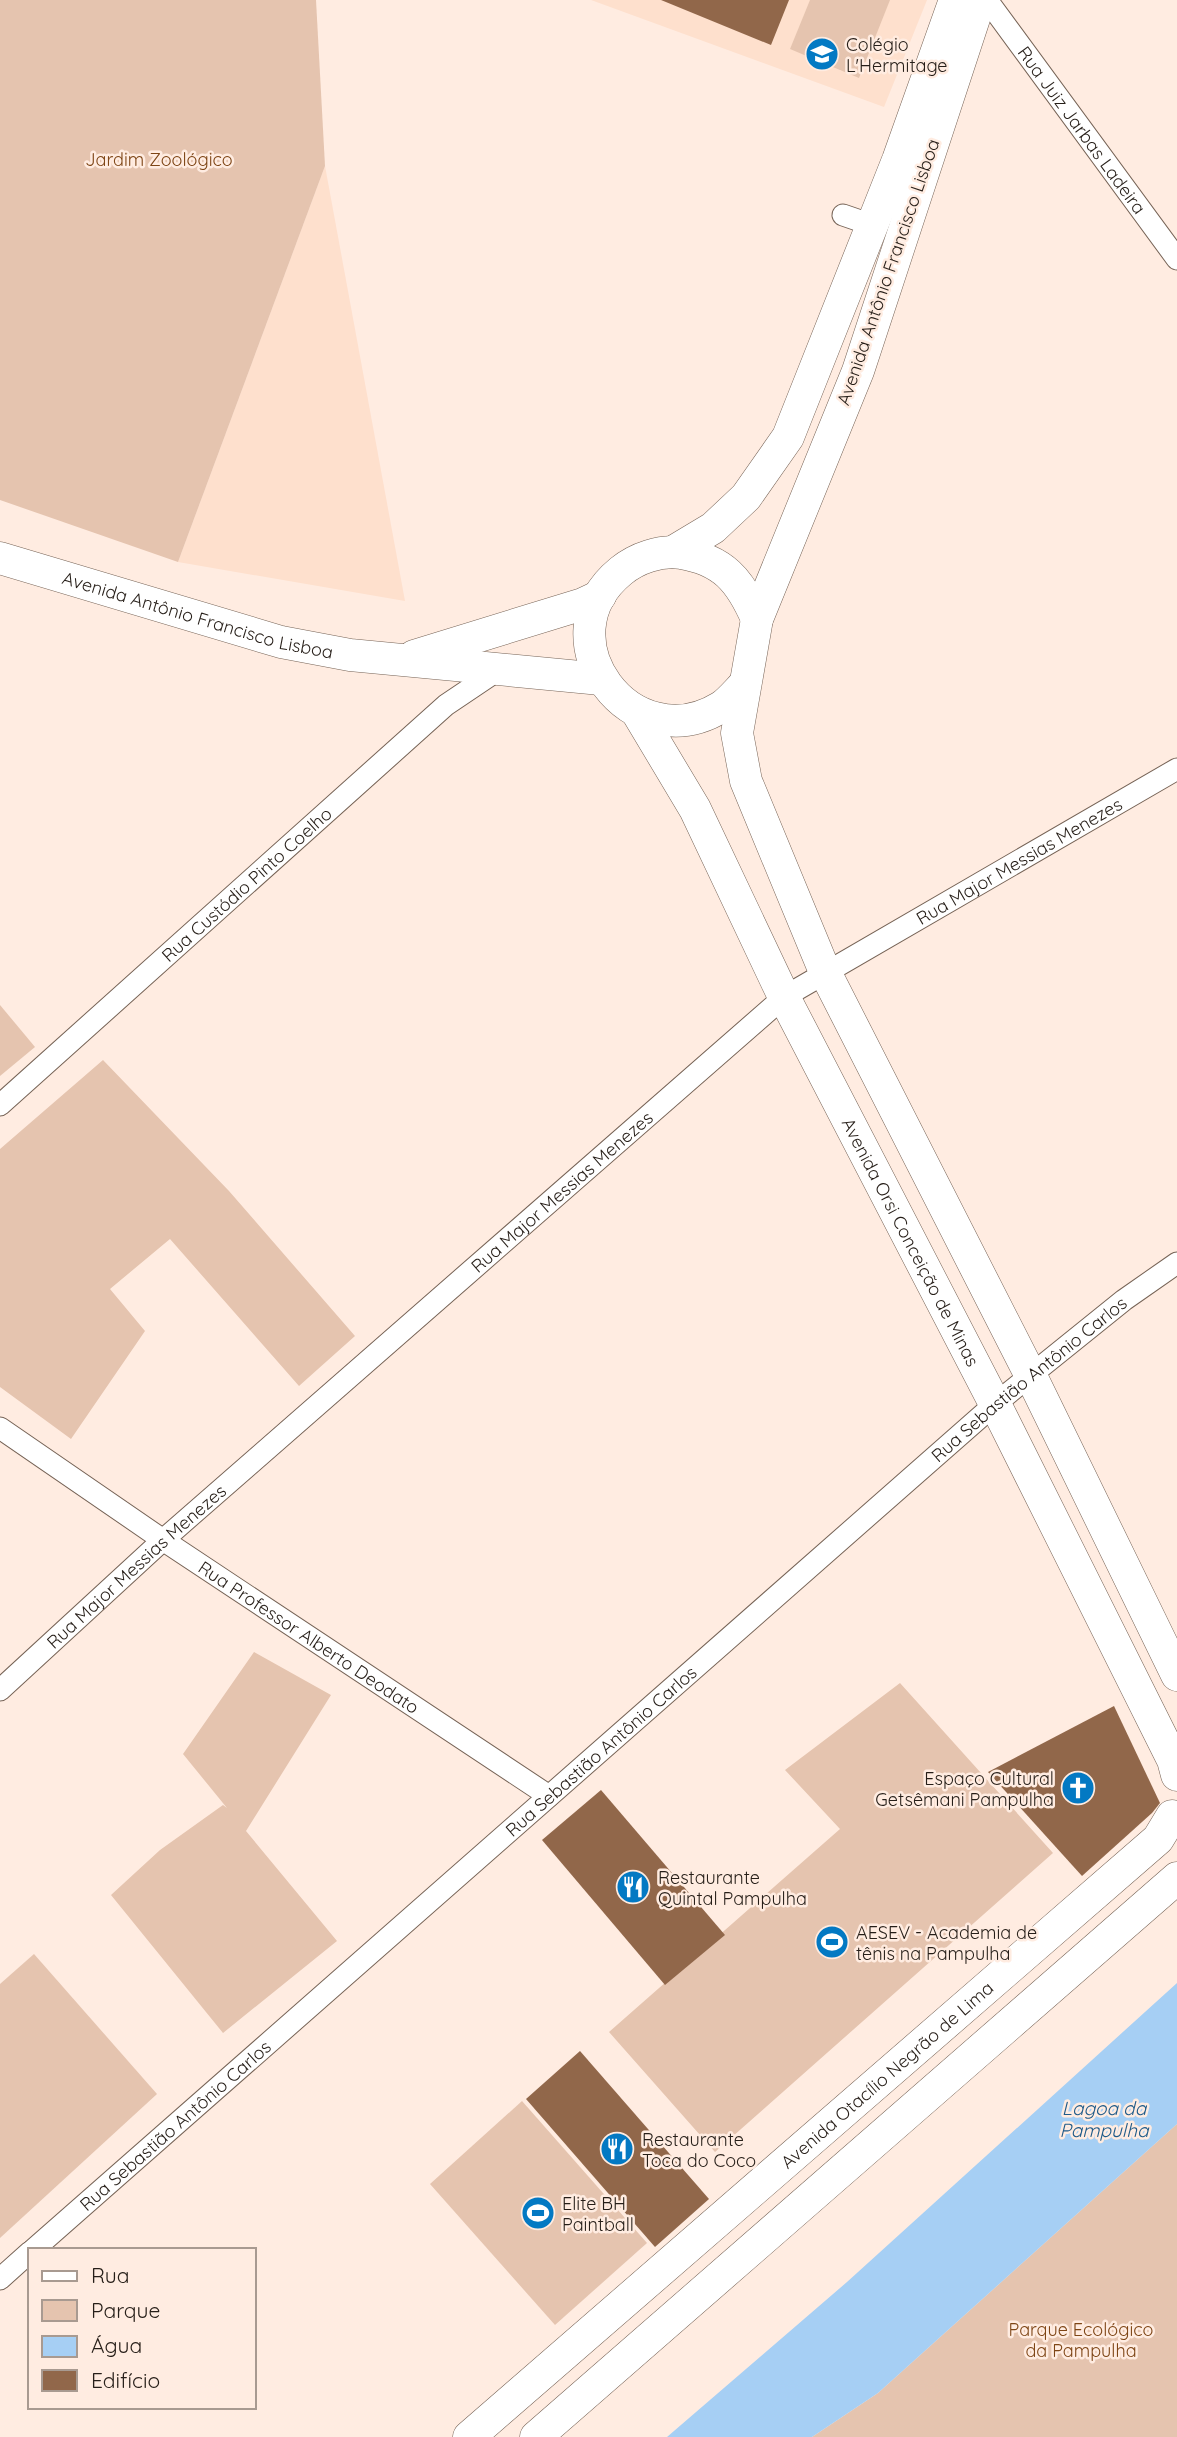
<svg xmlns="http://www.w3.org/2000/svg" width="1177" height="2437" font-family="Quicksand,sans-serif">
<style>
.built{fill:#fee0cd}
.green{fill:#e5c4af}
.water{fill:#a6cff4}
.building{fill:#91674a}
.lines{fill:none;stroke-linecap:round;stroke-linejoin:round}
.street-casing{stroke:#766356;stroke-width:23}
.secondary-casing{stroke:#766356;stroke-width:33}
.street{stroke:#fff;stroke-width:21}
.secondary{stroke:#fff;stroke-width:32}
.labels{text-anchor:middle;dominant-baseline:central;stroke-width:5;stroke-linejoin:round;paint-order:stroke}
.poi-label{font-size:18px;fill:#261e18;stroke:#ffece1;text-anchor:start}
.street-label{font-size:18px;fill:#261e18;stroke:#ffece1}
.park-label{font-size:18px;fill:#7e4515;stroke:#ffece1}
.water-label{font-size:19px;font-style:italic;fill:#1e5a89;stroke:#ffece1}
</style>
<rect width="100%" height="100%" fill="#ffece1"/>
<!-- built -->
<g class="built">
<polygon points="591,0 927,0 884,107"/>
<polygon points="325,166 405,601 178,562"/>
</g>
<!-- green -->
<g class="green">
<polygon points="0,0 316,0 325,166 178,562 0,500"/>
<polygon points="810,0 890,0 859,78 790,49"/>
<polygon points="0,1005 35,1047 0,1076"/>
<polygon points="103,1060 229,1191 355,1336 299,1386 170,1239 110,1289 145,1331 71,1439 0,1387 0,1149"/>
<polygon points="254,1652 331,1695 246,1831 337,1941 223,2033 111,1895 160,1850 223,1805 227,1808 183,1754"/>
<polygon points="900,1683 1053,1853 715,2152 609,2032 840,1829 785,1770"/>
<polygon points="34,1954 157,2094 0,2238 0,1984"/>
<polygon points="522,2101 647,2243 555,2325 430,2184"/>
<polygon points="1177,2124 1177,2437 812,2437 878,2393"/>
</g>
<!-- water -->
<polygon class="water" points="1177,1983 1177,2124 878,2393 812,2437 667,2437 847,2282"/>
<!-- building -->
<g class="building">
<polygon points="661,0 789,0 771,45"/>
<polygon points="1114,1706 1160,1803 1152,1813 1082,1876 988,1772"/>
<polygon points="601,1790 725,1935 665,1985 542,1840"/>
<polygon points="580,2051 709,2199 655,2247 526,2099"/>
</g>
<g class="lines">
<defs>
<g id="street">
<path id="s1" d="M987,0L1177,259"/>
<polyline points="843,215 872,225"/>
<path id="s2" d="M0,1105L446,705L498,670"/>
<path id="s3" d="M0,1428L163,1540L549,1796"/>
<path id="s4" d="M0,1690L163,1540L784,997L1177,769"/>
<path id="s5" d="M33,2250L995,1404L1124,1300L1177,1263"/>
<polyline points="0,2279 30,2252"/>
</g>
<g id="secondary">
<polyline points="980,0 858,371 757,619 737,733 746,781 825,972 1031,1376 1177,1675"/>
<polyline points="673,552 713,528 746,497 788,437 898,160 955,0"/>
<path id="s6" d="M0,558L281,642L350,655L601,679"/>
<polyline points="414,656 583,604 600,596"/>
<path d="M744,685C737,692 729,702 721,707C632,762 539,638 621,571C637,558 660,550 681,553C723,560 740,580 757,619"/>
<path id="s7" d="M637,712L695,809L784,997L995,1404L1173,1760L1177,1775"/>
<path id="s8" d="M469,2437L1158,1839L1172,1816"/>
<polyline points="536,2437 1177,1878"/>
</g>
</defs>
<!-- street casing -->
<use href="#street" class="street-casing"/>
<!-- secondary casing -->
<use href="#secondary" class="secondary-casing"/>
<!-- street -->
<use href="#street" class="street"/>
<!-- secondary -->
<use href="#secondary" class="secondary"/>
</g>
<!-- icons -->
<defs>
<symbol id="school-disc" viewBox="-11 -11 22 22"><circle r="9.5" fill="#0379c3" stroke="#ffece1"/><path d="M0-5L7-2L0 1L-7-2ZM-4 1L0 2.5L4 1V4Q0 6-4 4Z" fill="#fff"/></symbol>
<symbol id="church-disc" viewBox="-11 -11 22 22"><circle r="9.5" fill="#0379c3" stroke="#ffece1"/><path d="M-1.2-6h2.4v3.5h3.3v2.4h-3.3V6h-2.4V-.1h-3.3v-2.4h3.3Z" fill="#fff"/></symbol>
<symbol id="restaurant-disc" viewBox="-11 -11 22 22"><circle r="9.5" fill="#0379c3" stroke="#ffece1"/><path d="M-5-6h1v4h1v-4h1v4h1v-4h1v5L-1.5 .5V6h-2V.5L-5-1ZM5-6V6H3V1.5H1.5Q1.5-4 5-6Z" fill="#fff"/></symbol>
<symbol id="stadium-disc" viewBox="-11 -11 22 22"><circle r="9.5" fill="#0379c3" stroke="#ffece1"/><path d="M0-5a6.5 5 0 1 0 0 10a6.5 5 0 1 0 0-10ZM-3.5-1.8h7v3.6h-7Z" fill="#fff"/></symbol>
</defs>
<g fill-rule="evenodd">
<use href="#school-disc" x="803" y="35" width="38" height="38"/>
<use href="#church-disc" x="1059" y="1769" width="38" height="38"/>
<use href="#restaurant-disc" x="614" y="1868" width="38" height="38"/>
<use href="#stadium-disc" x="813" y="1923" width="38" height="38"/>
<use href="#restaurant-disc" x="598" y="2130" width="38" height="38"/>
<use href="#stadium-disc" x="519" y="2194" width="38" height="38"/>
</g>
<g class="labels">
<!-- poi labels -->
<g class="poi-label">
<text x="846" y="44">Colégio<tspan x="846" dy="21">L'Hermitage</tspan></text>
<text x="1054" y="1778" text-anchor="end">Espaço Cultural<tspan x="1054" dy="21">Getsêmani Pampulha</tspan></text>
<text x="658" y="1877">Restaurante<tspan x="658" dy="21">Quintal Pampulha</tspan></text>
<text x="856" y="1932">AESEV - Academia de<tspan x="856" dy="21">tênis na Pampulha</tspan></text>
<text x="642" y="2139">Restaurante<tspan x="642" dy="21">Toca do Coco</tspan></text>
<text x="562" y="2203">Elite BH<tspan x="562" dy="21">Paintball</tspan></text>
</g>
<!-- street labels -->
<g class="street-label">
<text stroke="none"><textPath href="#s1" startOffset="161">Rua Juiz Jarbas Ladeira</textPath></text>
<text transform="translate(888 272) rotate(-71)">Avenida Antônio Francisco Lisboa</text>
<text stroke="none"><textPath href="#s6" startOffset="206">Avenida Antônio Francisco Lisboa</textPath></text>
<text stroke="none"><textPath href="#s4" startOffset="1318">Rua Major Messias Menezes</textPath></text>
<text stroke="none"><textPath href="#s2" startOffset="331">Rua Custódio Pinto Coelho</textPath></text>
<text stroke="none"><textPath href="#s4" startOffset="751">Rua Major Messias Menezes</textPath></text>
<text stroke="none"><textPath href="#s7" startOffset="597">Avenida Orsi Conceição de Minas</textPath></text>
<text stroke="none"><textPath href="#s5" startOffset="1323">Rua Sebastião Antônio Carlos</textPath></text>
<text stroke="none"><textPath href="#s4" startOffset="184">Rua Major Messias Menezes</textPath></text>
<text stroke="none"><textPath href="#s3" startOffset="373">Rua Professor Alberto Deodato</textPath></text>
<text stroke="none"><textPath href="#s5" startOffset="756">Rua Sebastião Antônio Carlos</textPath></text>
<text stroke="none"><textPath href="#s8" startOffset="553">Avenida Otacílio Negrão de Lima</textPath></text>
<text stroke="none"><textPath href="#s5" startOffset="189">Rua Sebastião Antônio Carlos</textPath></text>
</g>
<!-- park labels -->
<g class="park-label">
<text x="159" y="159">Jardim Zoológico</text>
<text x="1081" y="2329">Parque Ecológico<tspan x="1081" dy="21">da Pampulha</tspan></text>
</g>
<!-- water labels -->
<g class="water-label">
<text x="1104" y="2108">Lagoa da<tspan x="1104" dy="22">Pampulha</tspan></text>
</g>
</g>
<!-- legend -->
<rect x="28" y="2248" width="228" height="161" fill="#ffece1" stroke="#a89a91" stroke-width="2"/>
<rect x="42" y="2271" width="35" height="10" fill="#ffffff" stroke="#a89a91" stroke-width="2"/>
<text x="91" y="2283" font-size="21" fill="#261e18">Rua</text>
<rect x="42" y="2300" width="35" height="21" fill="#e5c4af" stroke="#a89a91" stroke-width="2"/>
<text x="91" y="2318" font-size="21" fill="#261e18">Parque</text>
<rect x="42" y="2336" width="35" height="21" fill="#a6cff4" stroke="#a89a91" stroke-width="2"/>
<text x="91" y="2353" font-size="21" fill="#261e18">Água</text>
<rect x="42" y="2370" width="35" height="21" fill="#91674a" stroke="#a89a91" stroke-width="2"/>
<text x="91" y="2388" font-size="21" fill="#261e18">Edifício</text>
</svg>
